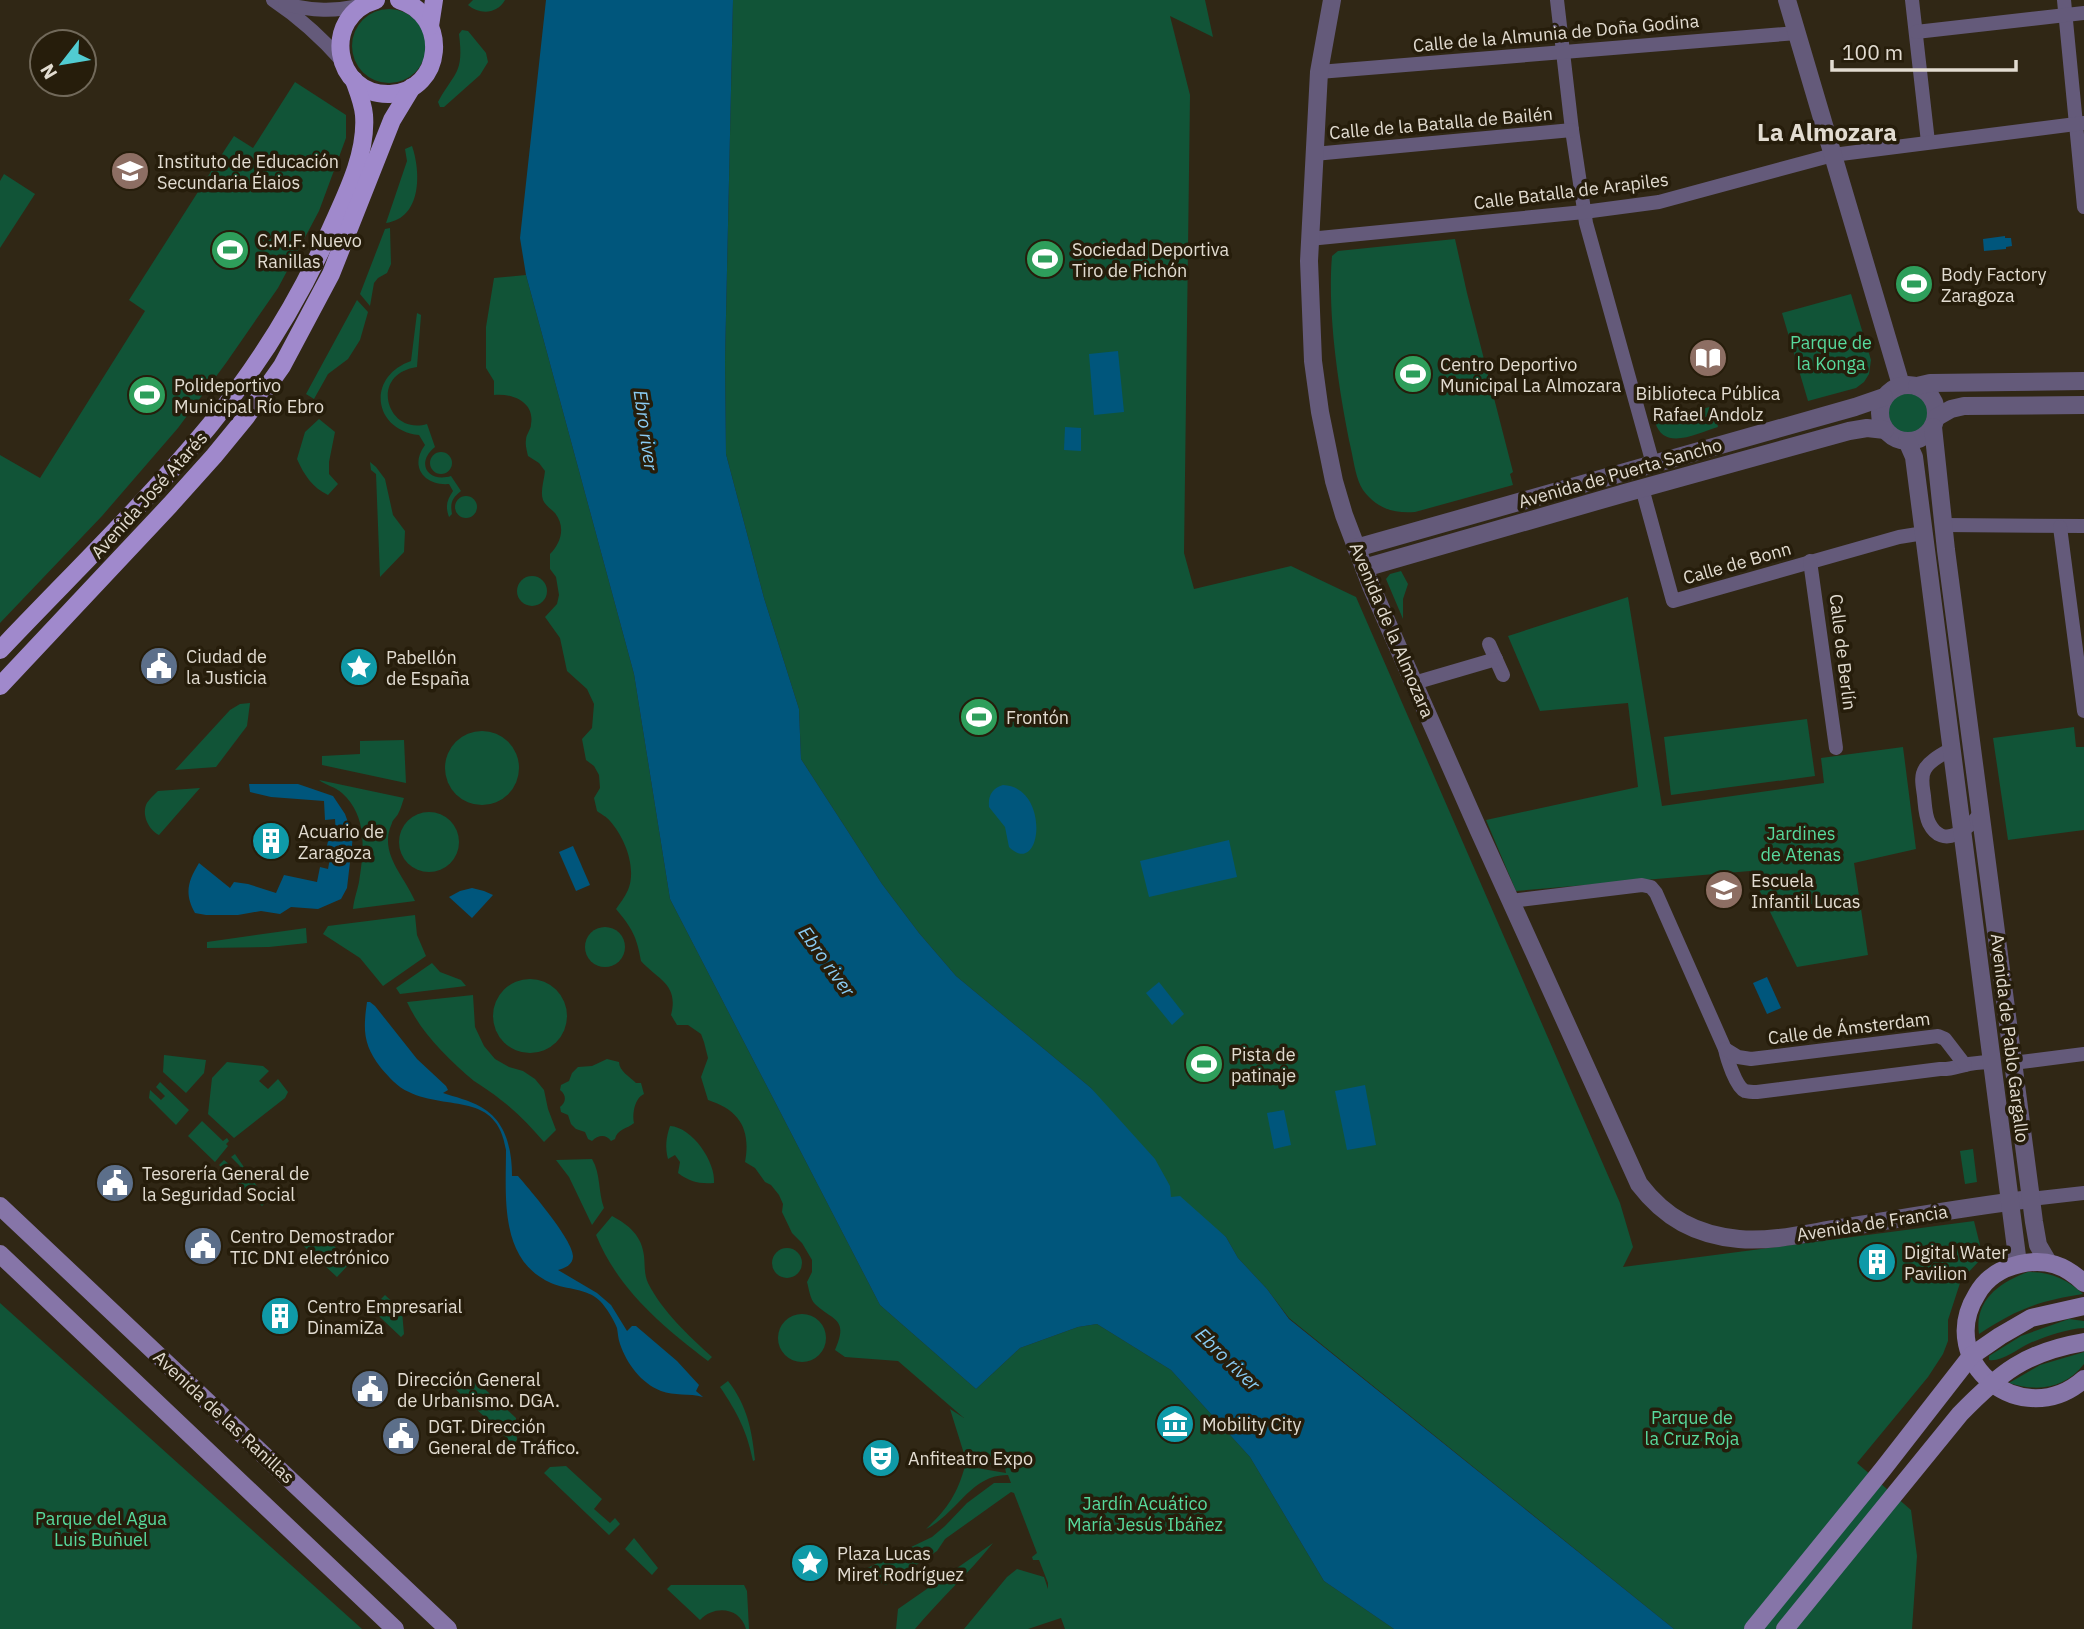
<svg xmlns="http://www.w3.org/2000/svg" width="2084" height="1629" font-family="'IBM Plex Sans',sans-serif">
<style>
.green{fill:#115437}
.water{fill:#00567c}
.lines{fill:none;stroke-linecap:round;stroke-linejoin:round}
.minor{stroke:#645a7a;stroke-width:14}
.tertiary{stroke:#645a7a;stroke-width:18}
.secondary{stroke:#8675a8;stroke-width:18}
.primary{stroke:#a089cc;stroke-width:18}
.labels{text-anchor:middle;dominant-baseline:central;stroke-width:7;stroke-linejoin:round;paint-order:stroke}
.street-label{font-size:18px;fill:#e2dcd1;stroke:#261d0b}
.poi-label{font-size:18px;fill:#e2dcd1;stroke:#261d0b;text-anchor:start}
.park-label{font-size:18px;fill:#57da9d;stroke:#261d0b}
.water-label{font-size:19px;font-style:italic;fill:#8accf4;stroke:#261d0b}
.district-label{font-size:24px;font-weight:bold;fill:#e2dcd1;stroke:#261d0b}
</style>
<rect width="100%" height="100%" fill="#302715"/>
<!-- green -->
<g class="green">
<path d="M473,0H505C497,14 480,15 468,5Z"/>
<polygon points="733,0 1205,0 1213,37 1170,16 1190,95 1184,553 1194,589 1291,566 1356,597 1620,1203 1633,1247 1623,1267 1974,1221 1983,1257 1961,1280 1948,1320 1948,1341 1943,1354 1928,1377 1857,1463 1911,1510 1917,1556 1912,1629 1674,1629 1289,1318 1267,1289 1238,1258 1226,1237 1171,1197 1091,1088 956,976 919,933 882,884 801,759 799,709 764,598 726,454 725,361"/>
<circle cx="389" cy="46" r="37"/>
<path d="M462,30L468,31L486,53L488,62L480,75L444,107H440L438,102C455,71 464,74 459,34Z"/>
<polygon points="295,82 346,115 346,138 319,211 278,288 226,363 178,428 102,516 0,623 0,455 40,478 145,311 129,300 226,148 234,136 253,148"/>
<path d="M412,146C421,172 422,218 386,223L407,161L405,149Z"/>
<polygon points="4,174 35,194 0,248 0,181"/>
<polygon points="390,228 391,264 387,273 378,278 374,283 370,306 360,294 385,229"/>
<path d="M1455,239L1467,293L1513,472L1510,474L1513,485L1415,512C1394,514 1376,508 1363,490C1356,479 1354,463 1351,449C1339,392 1327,314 1332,256L1338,251Z"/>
<path d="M526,275L634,674L670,899L880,1305L976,1389L1020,1348L1078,1327L1097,1324L1171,1370L1250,1457L1324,1581L1394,1629H1065L1061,1618L1028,1629H964L1007,1577L1017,1569L1044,1577L1048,1589V1583L1039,1560H1033L1032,1557L1037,1553L1014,1493L1011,1492L945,1539L937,1551L886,1585L859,1572L932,1537L945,1526L967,1503L994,1483H1011L1008,1475C971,1474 957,1514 926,1529C947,1509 957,1495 965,1466L1006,1473L1005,1467L966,1460L950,1409L964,1418L898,1361L845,1357L835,1350C849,1318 833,1321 815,1304C810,1299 809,1289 807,1282L812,1272V1260L802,1243L792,1233L782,1212L783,1204L779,1195L771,1185L765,1182L755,1168L745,1162C751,1130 740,1110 708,1100L701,1077L708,1058L704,1042L701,1034L688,1025H677L671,1015C679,984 658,980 641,961C637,937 632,928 616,909C620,903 625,897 628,890C637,868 625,838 610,821C607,817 601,814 597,811L594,798L600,788L599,775L594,766L586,760L582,739L592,728L594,704L587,689L567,671L560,638L545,617L557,604L559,595L556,577L550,569V554C561,543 566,527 555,513C551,509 545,505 543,500C540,491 544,481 545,471L539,463L528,456C527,451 525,445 526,440C526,434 531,430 531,424C535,402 512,393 494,395V381L486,368V327L494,278Z"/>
<polygon points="1851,294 1871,360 1869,374 1864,382 1856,388 1808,401 1782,313"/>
<polygon points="357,300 368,312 360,340 348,359 328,374 314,399 306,394"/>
<path d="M417,313L421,315L417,367C368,374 387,436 427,424L435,447C415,463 428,483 451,476L461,491C452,498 450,503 452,514L449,517C445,506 447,500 453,491L449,484C424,486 409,466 425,445L419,435C373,430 366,377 411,361Z"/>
<circle cx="1909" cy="413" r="22"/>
<path d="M1713,406L1718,427C1697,433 1664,452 1655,422Z"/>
<path d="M319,419L335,432L329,462V474L338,484L328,495C313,488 304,475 297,459L305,432Z"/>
<circle cx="441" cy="463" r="11"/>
<polygon points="370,462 376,467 385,479 393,515 405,531 404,552 380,577 376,474 371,470"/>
<circle cx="466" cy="507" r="11"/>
<polygon points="1401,571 1408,584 1403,599 1403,619 1386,579 1390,574"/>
<circle cx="532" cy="591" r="15"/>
<polygon points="1628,597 1662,806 1824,783 1821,758 1903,747 1916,849 1854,863 1868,955 1797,967 1750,871 1516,891 1486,820 1638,787 1628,703 1540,711 1508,636"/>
<polygon points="250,703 247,726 216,767 175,770 230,710 240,704"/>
<polygon points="1807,719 1815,776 1671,795 1664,737"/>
<polygon points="2074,727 2076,747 2084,747 2084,830 2008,840 1993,738"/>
<circle cx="482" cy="768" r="37"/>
<polygon points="404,740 406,783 322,765 322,756 360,754 360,741"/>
<path d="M319,780L404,798C402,803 401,809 398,814C397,816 392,821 392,823C378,853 404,875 415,901L353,909C354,899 357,892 359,882C364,852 368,816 342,793C336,787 325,785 319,780Z"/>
<path d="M200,788L159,835C149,830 142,816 146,805C148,800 155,794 158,791Z"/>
<circle cx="429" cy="842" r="30"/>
<polygon points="415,915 417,935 426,956 383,986 360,958 323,934 328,926"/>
<circle cx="605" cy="947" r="20"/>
<polygon points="306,928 307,943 269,947 207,948 207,942"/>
<polygon points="432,963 440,972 461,980 466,986 400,994 396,988"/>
<circle cx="530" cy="1016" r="37"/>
<path d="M473,995L475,1027L484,1046L495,1059L509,1067L523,1071L535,1079L544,1090L548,1109L556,1130L544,1142C531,1127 517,1112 501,1100C493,1093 483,1087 474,1081C448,1059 421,1033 407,1002Z"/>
<polygon points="164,1055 206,1060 204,1073 186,1093 163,1072"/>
<path d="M607,1059L619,1062C619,1071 630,1077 636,1083H641L644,1094C635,1098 632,1113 634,1123C627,1129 617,1129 615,1139L611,1141C606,1134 598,1135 592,1141L588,1139L585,1132L576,1129L571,1124L568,1115L561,1112L560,1107C566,1103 567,1095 560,1090L561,1085L569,1081L572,1073L578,1067L592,1066Z"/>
<polygon points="227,1062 263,1066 269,1071 259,1081 268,1089 278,1079 288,1092 285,1098 234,1138 208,1114 212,1078"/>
<polygon points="160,1082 189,1110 176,1125 149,1098 150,1090 161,1100 165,1096 156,1087"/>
<polygon points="202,1121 223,1141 227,1138 229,1141 226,1144 228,1146 215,1162 188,1136"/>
<path d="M670,1126C692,1127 716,1162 714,1183C699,1184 690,1182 678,1173L680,1162L675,1155L668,1159C665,1147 666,1138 670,1126Z"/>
<polygon points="1973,1149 1977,1182 1965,1184 1960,1151"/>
<polygon points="235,1154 267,1201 262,1206 219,1165 224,1160 236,1170 240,1166 231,1157"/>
<path d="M592,1159C601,1174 598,1192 604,1208L592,1225L569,1177L556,1160Z"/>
<path d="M612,1216C629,1225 642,1236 644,1256C645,1265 644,1274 648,1283C662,1311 689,1336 712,1357L708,1361C662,1326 618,1289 596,1235Z"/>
<polygon points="320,1233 351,1262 337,1277 296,1239 299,1236 308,1245"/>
<circle cx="787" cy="1263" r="15"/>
<path d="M2028,1272C2050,1272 2067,1279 2083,1294C2038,1301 2017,1309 1979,1334C1974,1300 2000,1282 2028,1272Z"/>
<polygon points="385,1295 402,1311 404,1334 401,1337 364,1302 369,1297 386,1312 390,1308 381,1299"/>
<polygon points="0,1303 362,1629 0,1629"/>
<circle cx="802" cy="1338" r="24"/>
<path d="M2069,1319L2084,1321V1328C2066,1329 2047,1336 2030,1343C2017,1349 2002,1362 1989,1360V1356L2021,1336Z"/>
<path d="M2084,1352V1364C2065,1389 2037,1392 2009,1383L2040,1365Z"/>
<polygon points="452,1375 461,1384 465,1379 469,1383 474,1379 516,1418 517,1440 513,1444 446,1380"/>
<path d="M728,1381C747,1405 752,1430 755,1460L753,1461C747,1431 737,1412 720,1387Z"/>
<polygon points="566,1466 602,1499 594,1509 610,1523 615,1518 620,1524 609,1535 544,1473 550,1467"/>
<polygon points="634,1538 658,1568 652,1575 625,1549"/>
<path d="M993,1543C969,1573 940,1599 915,1629H896L898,1609Z"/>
<path d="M671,1585H744L747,1591L749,1629H746C740,1607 714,1605 700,1620L667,1589Z"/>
</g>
<!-- water -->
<g class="water">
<polygon points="546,0 733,0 725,361 726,454 764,598 799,709 801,759 882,884 919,933 956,976 1091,1088 1155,1159 1170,1186 1171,1197 1180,1196 1226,1237 1238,1258 1267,1289 1289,1319 1674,1629 1394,1629 1324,1581 1250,1457 1171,1370 1097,1324 1078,1327 1020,1348 976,1389 880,1305 670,899 634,674 526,275 520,238"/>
<polygon points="2005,236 2005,238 2011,238 2012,246 2006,247 2006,249 1984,251 1983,239"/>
<polygon points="1118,351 1124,412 1094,415 1089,354"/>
<polygon points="1065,427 1081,428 1081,451 1064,450"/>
<path d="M249,784H298L333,796L345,814L353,836L347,888L341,899L318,909L291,907L280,914L261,911L238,915H206L195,913C184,894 188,881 199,863L230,888L234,882L248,884L276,893L284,875L317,882L320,867L328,869L332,848L327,846L329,836L336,834L335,819L325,820L324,801L271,797L250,792Z"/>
<path d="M1003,785C1051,787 1042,879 1009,847L1005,827L989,807C988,796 992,788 1003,785Z"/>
<polygon points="1229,840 1237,877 1149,897 1140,861"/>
<polygon points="573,846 590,885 576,891 559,852"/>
<polygon points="472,888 484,891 493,895 472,918 449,897 460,891"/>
<polygon points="1767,977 1781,1008 1767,1014 1753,983"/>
<polygon points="1159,982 1184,1014 1172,1025 1146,993"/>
<path d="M367,1002H370L375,1006L417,1059L446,1086L448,1090L443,1093C455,1097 469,1100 481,1107C506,1121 512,1149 512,1176H518C530,1190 573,1240 573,1256C573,1265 565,1268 558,1270L597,1293L611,1305L627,1331L632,1326H636L677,1361L699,1385L696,1391L703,1397C689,1393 674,1396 661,1391C641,1383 627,1364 620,1344C618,1339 618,1333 617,1328C614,1320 606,1307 600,1301C587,1288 567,1290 551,1283C499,1260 506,1197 506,1150C497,1091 448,1111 409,1092C397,1087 389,1077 381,1068C363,1045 363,1030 367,1002Z"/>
<polygon points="1365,1085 1376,1145 1347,1150 1335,1091"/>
<polygon points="1284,1110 1291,1145 1274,1149 1267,1113"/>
</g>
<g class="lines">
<!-- minor -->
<g class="minor">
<path d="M273,0C300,18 322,38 343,62"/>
<polyline points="1557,0 1572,130 1586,223 1653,464"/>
<polyline points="1912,0 1928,142"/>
<polyline points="2064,0 2084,207"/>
<path d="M285,4C312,11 335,12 362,5"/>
<polyline points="1916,32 2084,13"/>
<polyline points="1319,72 1797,33"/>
<polyline points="1314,154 1572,130"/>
<polyline points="1309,239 1584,212 1659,202 1833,155 2084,123"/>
<polyline points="1642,488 1673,601 1899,537 1924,533"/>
<polyline points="1944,525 2084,526"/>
<polyline points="2060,527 2084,711"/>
<polyline points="1810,561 1836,748"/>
<polyline points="1489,644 1503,675"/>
<polyline points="1414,683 1496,659"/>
<path d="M1951,749C1943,754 1930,760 1925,769C1920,777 1923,787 1924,796C1925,805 1925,815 1929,823C1943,851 1969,829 1981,812"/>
<path d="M1511,901L1642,885L1651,887L1656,893L1725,1049C1727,1059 1736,1087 1745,1091C1749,1092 1754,1092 1757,1092L1940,1069C1951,1070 1958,1066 1969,1064C1976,1063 1984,1062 1992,1062"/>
<polyline points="1725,1049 1738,1057 1751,1059 1938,1036 1945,1039 1965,1065"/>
<polyline points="2013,1063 2084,1054"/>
<polyline points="2031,1199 2084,1193"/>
</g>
<!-- tertiary -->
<g class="tertiary">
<path d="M1332,0L1319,72L1309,261L1313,361L1320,412L1334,481L1344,515L1371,586L1479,831L1639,1184C1665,1218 1696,1235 1739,1239C1772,1242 1808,1233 1840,1228C1904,1218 1967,1207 2031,1199"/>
<polyline points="1787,0 1901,385"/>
<circle cx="1908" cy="413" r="28"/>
<polyline points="1917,386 1930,383 2084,381"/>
<polyline points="1937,417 1951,409 1964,406 2084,405"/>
<polyline points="1933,427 1946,550 2034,1222 2038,1245 2048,1262"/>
<polyline points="1907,441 1914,457 2018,1264"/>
<polyline points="1356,548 1855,407 1884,397"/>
<polyline points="1364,568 1625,493 1849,431 1867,428 1885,430"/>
</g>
<!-- secondary -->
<g class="secondary">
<polyline points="0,1206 448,1629"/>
<polyline points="0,1254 395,1629"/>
<path d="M2084,1283C2065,1265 2046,1258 2020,1264C2002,1268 1986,1278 1977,1294C1934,1363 2023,1433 2084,1379"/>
<polyline points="1753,1629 1883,1469 1971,1356 2000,1336 2031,1318 2084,1306"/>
<path d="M1785,1629L1960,1414C2000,1373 2025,1352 2084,1342"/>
</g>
<!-- primary -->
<g class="primary">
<path d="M376,0C321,16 333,96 390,94C444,91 450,15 399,0"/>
<polyline points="430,26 434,0"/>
<path d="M0,650C70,576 145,504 210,425C259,365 301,297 332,226C347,193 367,153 364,115C363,103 358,91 354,80"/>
<polyline points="0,686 170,505 214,456 246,417 282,366 331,274 392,120 412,87"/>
</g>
</g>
<!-- icons -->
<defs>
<symbol id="school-disc" viewBox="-11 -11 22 22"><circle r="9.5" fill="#8d6e63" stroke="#261d0b"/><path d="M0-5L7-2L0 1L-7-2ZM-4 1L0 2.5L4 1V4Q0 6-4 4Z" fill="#fff"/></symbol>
<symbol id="stadium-disc" viewBox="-11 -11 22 22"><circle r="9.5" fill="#2e9e5b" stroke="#261d0b"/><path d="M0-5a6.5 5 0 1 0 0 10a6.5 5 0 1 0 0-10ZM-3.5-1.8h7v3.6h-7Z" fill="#fff"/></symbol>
<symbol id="library-disc" viewBox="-11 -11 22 22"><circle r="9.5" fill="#8d6e63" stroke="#261d0b"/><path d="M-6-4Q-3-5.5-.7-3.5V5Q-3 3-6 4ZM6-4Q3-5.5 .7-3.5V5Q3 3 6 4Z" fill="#fff"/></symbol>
<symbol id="civic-disc" viewBox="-11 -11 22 22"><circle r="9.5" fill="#5c6f8a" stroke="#261d0b"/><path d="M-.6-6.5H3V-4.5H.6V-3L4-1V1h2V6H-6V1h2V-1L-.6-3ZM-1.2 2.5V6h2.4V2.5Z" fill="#fff"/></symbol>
<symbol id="sight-disc" viewBox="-11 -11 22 22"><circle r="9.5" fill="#0f9aa8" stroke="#261d0b"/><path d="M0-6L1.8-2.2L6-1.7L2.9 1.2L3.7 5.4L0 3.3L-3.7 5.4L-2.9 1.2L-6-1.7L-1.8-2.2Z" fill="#fff"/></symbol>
<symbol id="building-disc" viewBox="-11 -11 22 22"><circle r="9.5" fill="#0f9aa8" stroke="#261d0b"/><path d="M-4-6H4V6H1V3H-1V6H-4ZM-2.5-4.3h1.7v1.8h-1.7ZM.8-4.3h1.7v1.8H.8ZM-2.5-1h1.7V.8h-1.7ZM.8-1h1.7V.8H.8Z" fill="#fff"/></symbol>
<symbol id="museum-disc" viewBox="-11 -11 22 22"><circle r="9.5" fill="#0f9aa8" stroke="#261d0b"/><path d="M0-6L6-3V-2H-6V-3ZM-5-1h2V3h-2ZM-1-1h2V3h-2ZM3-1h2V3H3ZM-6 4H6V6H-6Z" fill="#fff"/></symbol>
<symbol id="theatre-disc" viewBox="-11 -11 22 22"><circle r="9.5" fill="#0f9aa8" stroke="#261d0b"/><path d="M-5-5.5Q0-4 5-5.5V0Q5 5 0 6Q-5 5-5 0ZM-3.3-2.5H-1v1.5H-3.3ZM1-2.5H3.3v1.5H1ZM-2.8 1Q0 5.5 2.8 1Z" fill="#fff"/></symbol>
</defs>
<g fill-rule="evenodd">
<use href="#school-disc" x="108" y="149" width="44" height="44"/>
<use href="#stadium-disc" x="208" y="228" width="44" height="44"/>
<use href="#stadium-disc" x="1023" y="237" width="44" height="44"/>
<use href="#stadium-disc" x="1892" y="262" width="44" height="44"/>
<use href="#library-disc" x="1686" y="336" width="44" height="44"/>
<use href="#stadium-disc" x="1391" y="352" width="44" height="44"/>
<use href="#stadium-disc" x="125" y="373" width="44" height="44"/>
<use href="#civic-disc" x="137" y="644" width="44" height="44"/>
<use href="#sight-disc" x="337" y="645" width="44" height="44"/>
<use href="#stadium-disc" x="957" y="695" width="44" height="44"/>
<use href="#building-disc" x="249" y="819" width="44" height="44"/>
<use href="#school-disc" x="1702" y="868" width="44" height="44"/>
<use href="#stadium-disc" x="1182" y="1042" width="44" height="44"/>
<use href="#civic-disc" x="93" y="1161" width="44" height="44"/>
<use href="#civic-disc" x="181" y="1224" width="44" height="44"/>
<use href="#building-disc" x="1855" y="1240" width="44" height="44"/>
<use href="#building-disc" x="258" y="1294" width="44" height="44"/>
<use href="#civic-disc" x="348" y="1367" width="44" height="44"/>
<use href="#museum-disc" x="1153" y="1402" width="44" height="44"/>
<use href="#civic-disc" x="379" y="1414" width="44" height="44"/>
<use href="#theatre-disc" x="859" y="1436" width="44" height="44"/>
<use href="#sight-disc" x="788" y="1541" width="44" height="44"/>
</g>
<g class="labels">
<!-- street labels -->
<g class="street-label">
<text transform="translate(1556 33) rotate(-5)">Calle de la Almunia de Doña Godina</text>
<text transform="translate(1441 123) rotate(-5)">Calle de la Batalla de Bailén</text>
<text transform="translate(1571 191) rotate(-7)">Calle Batalla de Arapiles</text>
<text transform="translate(1620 473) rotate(-16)">Avenida de Puerta Sancho</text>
<text transform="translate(149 495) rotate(-48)">Avenida José Atarés</text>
<text transform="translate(1737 563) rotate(-16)">Calle de Bonn</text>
<text transform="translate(1392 630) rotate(67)">Avenida de la Almozara</text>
<text transform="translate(1843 652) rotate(83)">Calle de Berlín</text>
<text transform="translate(1849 1028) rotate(-7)">Calle de Ámsterdam</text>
<text transform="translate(2010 1038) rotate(83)">Avenida de Pablo Gargallo</text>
<text transform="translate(1872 1223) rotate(-9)">Avenida de Francia</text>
<text transform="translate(224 1417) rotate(43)">Avenida de las Ranillas</text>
</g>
<!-- poi labels -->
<g class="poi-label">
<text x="157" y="161">Instituto de Educación<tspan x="157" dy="21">Secundaria Élaios</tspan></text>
<text x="257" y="240">C.M.F. Nuevo<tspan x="257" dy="21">Ranillas</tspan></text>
<text x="1072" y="249">Sociedad Deportiva<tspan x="1072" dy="21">Tiro de Pichón</tspan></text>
<text x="1941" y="274">Body Factory<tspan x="1941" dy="21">Zaragoza</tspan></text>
<text x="1440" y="364">Centro Deportivo<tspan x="1440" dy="21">Municipal La Almozara</tspan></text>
<text x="174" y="385">Polideportivo<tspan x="174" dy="21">Municipal Río Ebro</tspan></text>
<text x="1708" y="393" text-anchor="middle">Biblioteca Pública<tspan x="1708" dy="21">Rafael Andolz</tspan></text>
<text x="186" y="656">Ciudad de<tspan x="186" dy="21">la Justicia</tspan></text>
<text x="386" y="657">Pabellón<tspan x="386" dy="21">de España</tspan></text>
<text x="1006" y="717">Frontón</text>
<text x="298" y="831">Acuario de<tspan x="298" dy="21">Zaragoza</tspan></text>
<text x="1751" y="880">Escuela<tspan x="1751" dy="21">Infantil Lucas</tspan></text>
<text x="1231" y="1054">Pista de<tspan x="1231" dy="21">patinaje</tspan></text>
<text x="142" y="1173">Tesorería General de<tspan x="142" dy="21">la Seguridad Social</tspan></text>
<text x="230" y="1236">Centro Demostrador<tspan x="230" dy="21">TIC DNI electrónico</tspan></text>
<text x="1904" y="1252">Digital Water<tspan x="1904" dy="21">Pavilion</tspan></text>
<text x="307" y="1306">Centro Empresarial<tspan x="307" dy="21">DinamiZa</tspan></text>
<text x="397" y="1379">Dirección General<tspan x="397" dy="21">de Urbanismo. DGA.</tspan></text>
<text x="1202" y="1424">Mobility City</text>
<text x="428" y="1426">DGT. Dirección<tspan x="428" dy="21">General de Tráfico.</tspan></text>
<text x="908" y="1458">Anfiteatro Expo</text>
<text x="837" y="1553">Plaza Lucas<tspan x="837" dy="21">Miret Rodríguez</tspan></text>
</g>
<!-- park labels -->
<g class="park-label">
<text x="1831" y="342">Parque de<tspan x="1831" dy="21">la Konga</tspan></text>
<text x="1801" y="833">Jardines<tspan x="1801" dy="21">de Atenas</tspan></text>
<text x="1692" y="1417">Parque de<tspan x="1692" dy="21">la Cruz Roja</tspan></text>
<text x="1145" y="1503">Jardín Acuático<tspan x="1145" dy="21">María Jesús Ibáñez</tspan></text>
<text x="101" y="1518">Parque del Agua<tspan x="101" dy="21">Luis Buñuel</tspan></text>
</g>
<!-- water labels -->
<g class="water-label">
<text transform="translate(646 430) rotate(82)">Ebro river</text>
<text transform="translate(827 961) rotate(54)">Ebro river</text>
<text transform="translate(1228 1359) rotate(44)">Ebro river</text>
</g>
<!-- district labels -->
<g class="district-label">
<text x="1827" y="132">La Almozara</text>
</g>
</g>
<!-- north arrow -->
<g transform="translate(63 63) rotate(239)"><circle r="33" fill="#261d0b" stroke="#71695a" stroke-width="2"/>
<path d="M0-5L12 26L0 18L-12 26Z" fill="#51ccd2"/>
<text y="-10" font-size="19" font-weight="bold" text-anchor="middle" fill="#e2dcd1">N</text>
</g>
<!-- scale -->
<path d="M1832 60v10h184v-10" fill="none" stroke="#e2dcd1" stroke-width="3.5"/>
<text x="1842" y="60" font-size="21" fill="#e2dcd1" stroke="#261d0b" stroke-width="5" paint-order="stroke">100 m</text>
</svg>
